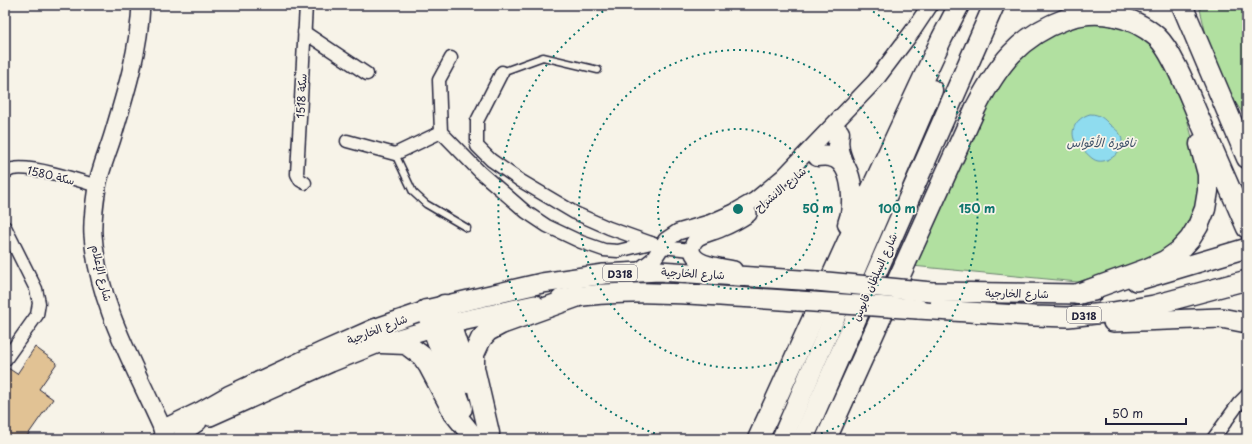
<svg xmlns="http://www.w3.org/2000/svg" width="1252" height="444" font-family="'Playpen Sans','Playpen Sans Arabic',sans-serif">
<style>
.green{fill:#b1e0a0;stroke:#6a816e}
.water{fill:#8fdcef;stroke:#6392a7}
.building{fill:#e1c294;stroke:#22223b}
.lines{fill:none;stroke-linecap:round;stroke-linejoin:round}
.service-casing{stroke:#22223b;stroke-width:9}
.minor-casing{stroke:#22223b;stroke-width:15}
.tertiary-casing{stroke:#22223b;stroke-width:18}
.secondary-casing{stroke:#22223b;stroke-width:20}
.primary-casing{stroke:#22223b;stroke-width:22}
.trunk-casing{stroke:#22223b;stroke-width:23}
.service{stroke:#f7f3e8;stroke-width:6}
.minor{stroke:#f7f3e8;stroke-width:12}
.tertiary{stroke:#f7f3e8;stroke-width:15}
.secondary{stroke:#f7f3e8;stroke-width:17}
.primary{stroke:#f7f3e8;stroke-width:19}
.trunk{stroke:#f7f3e8;stroke-width:20}
.primary-bridge-casing{stroke:#22223b;stroke-width:22;stroke-linecap:butt}
.primary-bridge{stroke:#f7f3e8;stroke-width:19}
.ring{fill:none;stroke:#0f766e;stroke-width:2;stroke-dasharray:2 4}
.labels{text-anchor:middle;dominant-baseline:central;stroke-width:3.5;stroke-linejoin:round;paint-order:stroke}
.shield{fill:#f7f3e8;stroke:#62616f;stroke-width:1}
.shield-label{font-size:10px;font-weight:bold;fill:#22223b}
.street-label{font-size:11px;fill:#22223b;stroke:#f7f3e8}
.water-label{font-size:12px;font-style:italic;fill:#3d5068;stroke:#f7f3e8}
.centre{fill:#0f766e;stroke:#f7f3e8;stroke-width:2}
.ring-label{font-size:12px;text-anchor:middle;font-weight:bold;fill:#0f766e;stroke:#f7f3e8;stroke-width:3.5;stroke-linejoin:round;paint-order:stroke}
</style>
<rect width="100%" height="100%" fill="#f7f3e8"/>
<filter id="ink" filterUnits="userSpaceOnUse"><feTurbulence type="fractalNoise" baseFrequency=".025" numOctaves="2"/><feDisplacementMap in="SourceGraphic" scale="8" xChannelSelector="R" yChannelSelector="G"/><feConvolveMatrix kernelMatrix="1 2 1 2 8 2 1 2 1" color-interpolation-filters="sRGB"/></filter>
<g filter="url(#ink)">
<!-- green -->
<g class="green">
<polygon points="1199,5 1247,5 1247,119 1235,102 1209,47"/>
<polygon points="1097,22 1127,27 1152,44 1178,85 1202,174 1198,205 1185,235 1164,252 1144,261 1078,282 912,266 982,111 1006,70 1043,38 1076,23"/>
</g>
<!-- water -->
<path class="water" d="M1090,114C1100,114 1104,119 1110,125C1114,128 1119,131 1121,136C1126,149 1111,163 1098,161C1092,160 1088,154 1083,150C1079,147 1076,144 1074,139C1070,127 1079,117 1090,114Z"/>
<!-- building -->
<polygon class="building" points="35,347 57,363 39,389 53,399 25,439 5,439 5,373 8,368 17,374"/>
<g class="lines">
<defs>
<g id="service">
<polyline points="502,72 543,57 598,70"/>
<polyline points="395,154 413,192 426,204 467,228"/>
</g>
<g id="minor">
<polyline points="304,32 367,74"/>
<polyline points="451,58 439,80 441,132 480,172 526,212 547,226 581,242 604,250 618,251 651,243 661,247 692,250"/>
<polyline points="502,72 477,121 477,146 491,160 521,181 575,213 609,228 651,243"/>
<polyline points="347,141 395,154 441,132"/>
<path d="M5,173C8,171 11,169 13,169C32,165 78,180 97,186"/>
<polyline points="305,183 300,180 297,174 306,5"/>
<polyline points="5,227 36,289 39,303 37,315 5,360"/>
<polyline points="1213,439 1239,403 1247,395"/>
</g>
<g id="tertiary">
<path d="M734,269C722,266 692,265 692,249C692,244 694,241 698,238C705,234 714,232 721,229C731,225 740,220 749,214"/>
<polyline points="637,272 653,260 666,240 678,232 709,223 734,212 755,200 784,176 875,81 912,32 930,5"/>
</g>
<g id="secondary">
<path d="M141,5C139,50 126,92 113,135C108,152 100,169 97,187C95,200 92,222 93,235C98,308 139,373 167,439"/>
<polyline points="210,417 331,363 381,343 433,328"/>
<polyline points="162,429 202,410 230,394 322,351 374,328 426,310"/>
<polyline points="180,439 188,429 198,422"/>
</g>
<g id="primary">
<polyline points="1136,281 1247,248"/>
<polyline points="932,292 1078,294 1094,291"/>
<path d="M561,299C639,286 720,297 799,301"/>
<polyline points="430,309 542,283 604,274 659,271 816,281"/>
<polyline points="918,309 1034,316 1068,317 1113,312 1154,305 1247,280"/>
<polyline points="1113,322 1221,318 1247,323"/>
<polyline points="434,327 535,305"/>
</g>
<g id="trunk">
<polyline points="1182,5 1247,158"/>
<path d="M839,133C837,146 839,153 844,165"/>
<path d="M818,156C824,155 830,155 836,158C854,168 855,207 848,224"/>
<polyline points="1078,294 1147,269 1165,261 1179,251 1190,239 1198,226 1205,209 1208,191 1208,174 1200,144"/>
<polyline points="444,305 469,382"/>
<polyline points="426,310 462,408"/>
<polyline points="381,343 406,344 422,356 429,366 454,413 475,439"/>
<polyline points="489,433 474,368 474,354 481,339 488,331 501,324 576,297"/>
<polyline points="758,439 873,186 942,38 959,5"/>
<polyline points="782,439 932,90"/>
<polyline points="803,439 994,5"/>
<path d="M826,439L976,107C998,65 1019,36 1066,19C1097,8 1132,15 1157,37C1172,51 1188,92 1196,111C1213,150 1230,189 1247,228"/>
</g>
</defs>
<!-- service casing -->
<use href="#service" class="service-casing"/>
<!-- minor casing -->
<use href="#minor" class="minor-casing"/>
<!-- tertiary casing -->
<use href="#tertiary" class="tertiary-casing"/>
<!-- secondary casing -->
<use href="#secondary" class="secondary-casing"/>
<!-- primary casing -->
<use href="#primary" class="primary-casing"/>
<!-- trunk casing -->
<use href="#trunk" class="trunk-casing"/>
<!-- service -->
<use href="#service" class="service"/>
<!-- minor -->
<use href="#minor" class="minor"/>
<!-- tertiary -->
<use href="#tertiary" class="tertiary"/>
<!-- secondary -->
<use href="#secondary" class="secondary"/>
<!-- primary -->
<use href="#primary" class="primary"/>
<!-- trunk -->
<use href="#trunk" class="trunk"/>
<defs>
<g id="primary-bridge">
<polyline points="816,281 932,292"/>
<polyline points="799,301 918,309"/>
</g>
</defs>
<!-- primary-bridge casing -->
<use href="#primary-bridge" class="primary-bridge-casing"/>
<!-- primary-bridge -->
<use href="#primary-bridge" class="primary-bridge"/>
</g>
</g>
<!-- distance rings -->
<g class="ring">
<circle cx="738" cy="209" r="80"/>
<circle cx="738" cy="209" r="159"/>
<path d="M672 439A239 239 0 0 1 613 5M863 5A239 239 0 0 1 804 439"/>
</g>
<g class="labels">
<!-- shield labels -->
<g class="shield">
<rect x="603" y="265" width="34" height="16" rx="3"/>
<rect x="1067" y="307" width="34" height="16" rx="3"/>
</g>
<g class="shield-label">
<text x="620" y="273">D318</text>
<text x="1084" y="315">D318</text>
</g>
<!-- street labels -->
<g class="street-label">
<text transform="translate(301 96) rotate(-87)">سكة 1518</text>
<text transform="translate(51 175) rotate(13)">سكة 1580</text>
<text transform="translate(780 189) rotate(-40)">شارع الانشراح</text>
<text transform="translate(102 273) rotate(77)">شارع الإعلام</text>
<text transform="translate(693 273) rotate(3)">شارع الخارجية</text>
<text transform="translate(874 277) rotate(-66)">شارع السلطان قابوس</text>
<text transform="translate(1017 293) rotate(1)">شارع الخارجية</text>
<text transform="translate(377 329) rotate(-21)">شارع الخارجية</text>
</g>
<!-- water labels -->
<g class="water-label">
<text x="1101" y="142">نافورة الأقواس</text>
</g>
</g>
<circle cx="738" cy="209" r="6" class="centre"/>
<g class="ring-label">
<text x="818" y="213">50 m</text>
<text x="897" y="213">100 m</text>
<text x="977" y="213">150 m</text>
</g>
<!-- margin -->
<rect width="1252" height="444" fill="none" stroke="#f7f3e8" stroke-width="20"/>
<rect x="10" y="10" width="1232" height="424" fill="none" stroke="#22223b" stroke-width="1.5" filter="url(#ink)"/>
<!-- scale -->
<path d="M1106 418v6h80v-6" fill="none" stroke="#22223b" stroke-width="2"/>
<text x="1112" y="418" font-size="12" fill="#22223b" stroke="#f7f3e8" stroke-width="3" paint-order="stroke">50 m</text>
</svg>
